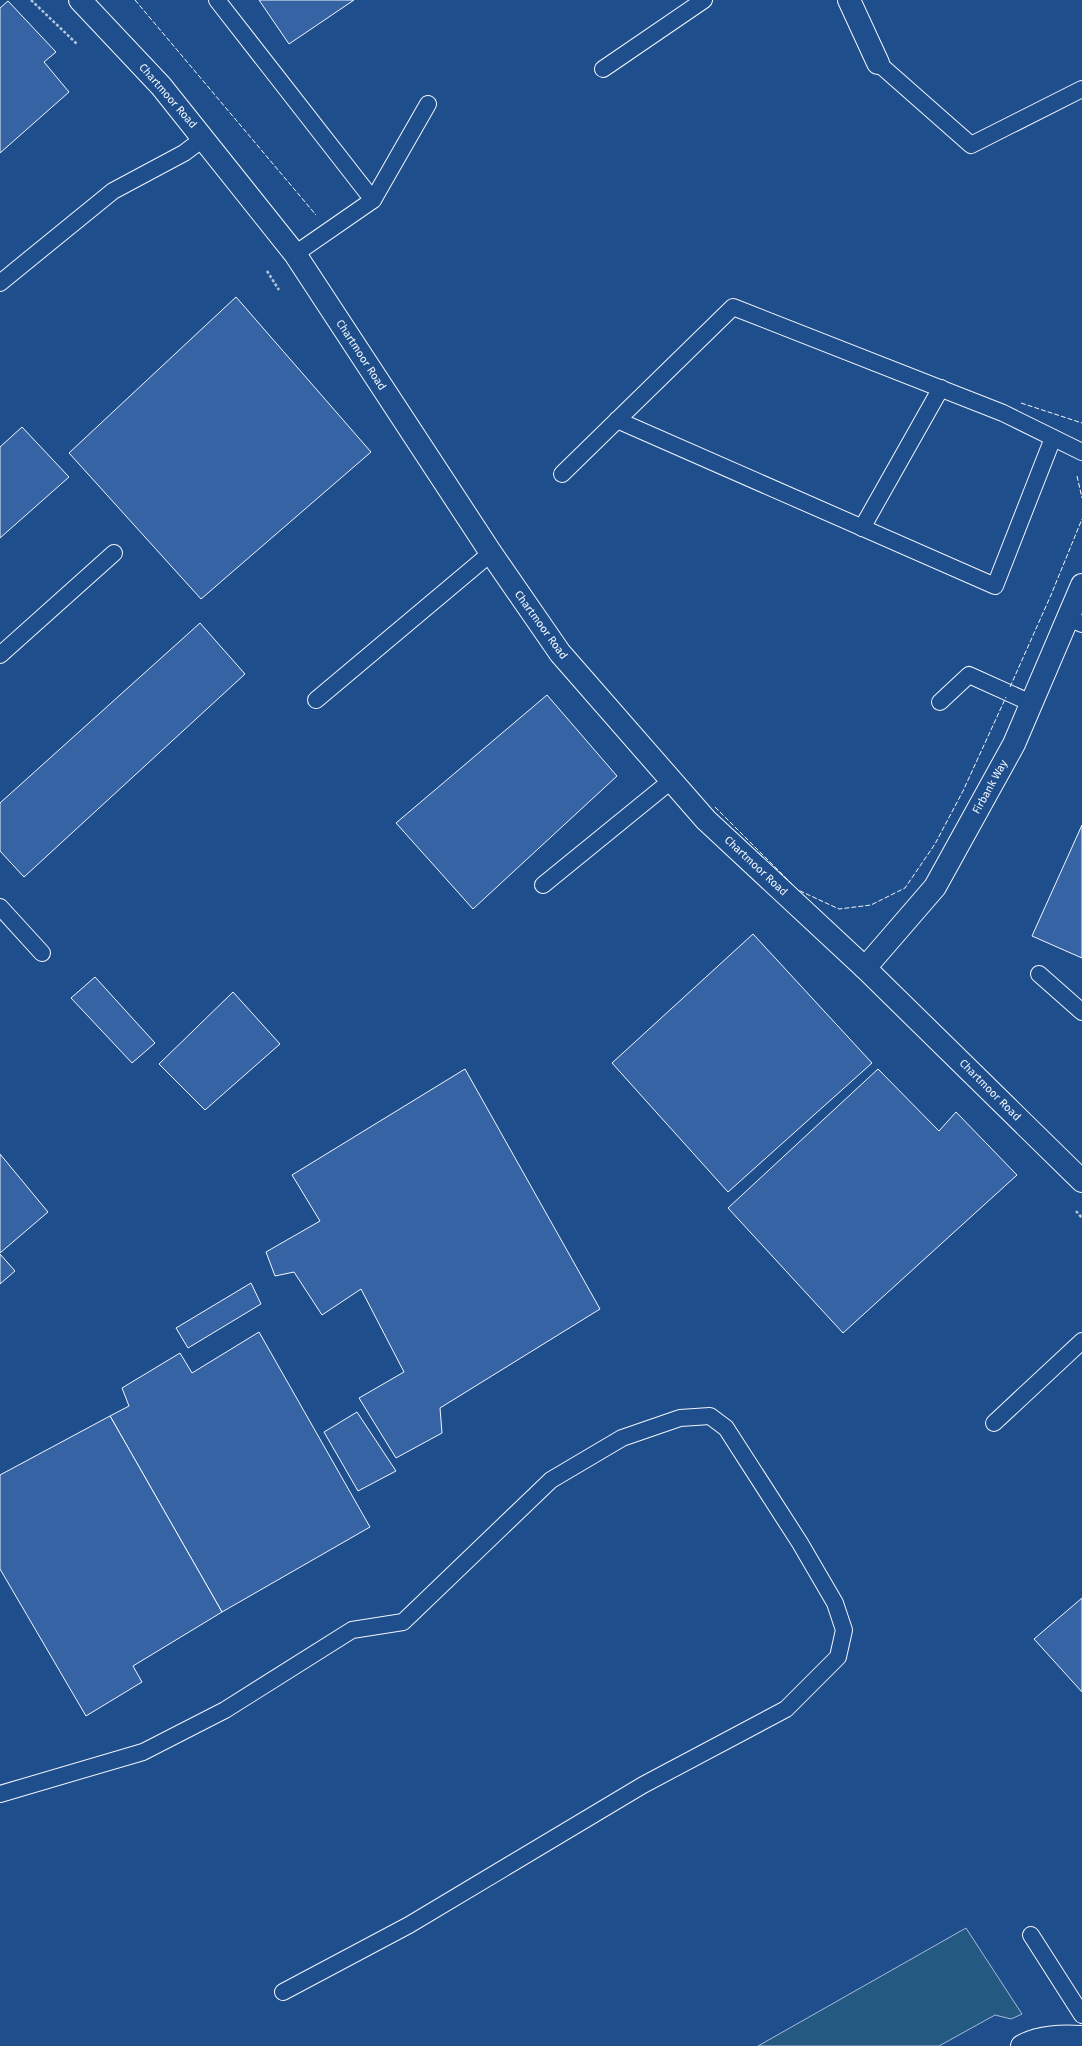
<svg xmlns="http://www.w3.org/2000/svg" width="1082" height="2046" font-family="'Fira Sans',sans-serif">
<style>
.green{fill:#245a82;stroke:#a8bbd7}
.building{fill:#3563a3;stroke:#f2f6ff}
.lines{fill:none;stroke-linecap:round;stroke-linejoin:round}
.service-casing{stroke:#f2f6ff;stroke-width:18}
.minor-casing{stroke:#f2f6ff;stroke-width:24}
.tertiary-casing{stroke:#f2f6ff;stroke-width:24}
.path{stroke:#b3c4dc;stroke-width:2.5;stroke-dasharray:3 2;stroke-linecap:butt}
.service{stroke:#1f4e8c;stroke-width:16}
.minor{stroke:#1f4e8c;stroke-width:22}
.tertiary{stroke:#1f4e8c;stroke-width:22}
.fence{stroke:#f2f6ff;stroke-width:1;stroke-dasharray:5 2;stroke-linecap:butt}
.labels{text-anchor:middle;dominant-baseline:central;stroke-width:3;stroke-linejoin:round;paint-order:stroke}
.street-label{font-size:11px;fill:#f2f6ff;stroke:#1f4e8c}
</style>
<rect width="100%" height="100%" fill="#1f4e8c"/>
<!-- green -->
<polygon class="green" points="966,1928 1022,2014 1011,2019 995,2015 939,2046 758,2046"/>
<!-- building -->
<g class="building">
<polygon points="259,0 354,0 289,44"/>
<polygon points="8,1 56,52 44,62 69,92 0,153 0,8"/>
<polygon points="236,297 371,452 201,599 69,453"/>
<polygon points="22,427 69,477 0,538 0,447"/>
<polygon points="200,623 245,674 24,877 0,851 0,803"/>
<polygon points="547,695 617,776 473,909 396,823"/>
<polygon points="1082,825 1082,958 1032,936"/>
<polygon points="753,934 872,1063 728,1192 612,1063"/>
<polygon points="95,977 155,1043 132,1063 71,998"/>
<polygon points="233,992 280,1044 205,1110 159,1064"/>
<polygon points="465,1069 600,1309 440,1408 442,1433 396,1458 359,1398 404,1372 361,1289 322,1315 294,1272 275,1276 266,1252 320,1221 292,1175"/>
<polygon points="878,1069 939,1131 956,1112 1017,1175 843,1333 728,1208"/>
<polygon points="0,1154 48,1212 0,1253"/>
<polygon points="0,1254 15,1271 0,1284"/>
<polygon points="251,1283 261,1304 188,1348 176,1328"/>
<polygon points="259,1332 370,1527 222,1612 110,1416 129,1406 122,1388 180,1353 192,1373"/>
<polygon points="357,1412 396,1471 358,1491 324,1432"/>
<polygon points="110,1416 222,1612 133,1666 142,1682 86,1716 0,1569 0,1475"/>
<polygon points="1082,1598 1082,1692 1034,1639"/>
</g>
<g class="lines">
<defs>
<g id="service">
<polyline points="217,0 373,200"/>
<polyline points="878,63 971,145 1082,89"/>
<polyline points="603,69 704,0"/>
<polyline points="295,254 373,200 428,104"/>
<polyline points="0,283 113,191 184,153 204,138"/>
<polyline points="617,420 995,586 1053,438"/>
<polyline points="562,474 733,307 1003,413 1082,452"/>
<polyline points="862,528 941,388"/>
<polyline points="1068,618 1082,624"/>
<polyline points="0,655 114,553"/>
<polyline points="316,700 491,553"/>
<polyline points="940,702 969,675 1031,703"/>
<polyline points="543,885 672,780"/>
<polyline points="0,907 42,953"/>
<polyline points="1039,974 1082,1012"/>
<polyline points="994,1423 1082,1341"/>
<polyline points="0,1794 143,1752 225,1710 352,1630 403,1622 551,1480 622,1438 680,1418 710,1416 726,1428 800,1543 835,1603 844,1630 838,1657 786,1709 643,1785 409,1925 283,1992"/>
<polyline points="1031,1935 1082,2015"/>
</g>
<g id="minor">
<polyline points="849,0 878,63"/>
<polyline points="865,968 935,887 1014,744 1082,585"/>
<path d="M1022,2046C1040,2036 1062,2036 1082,2037"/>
</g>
<polyline id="tertiary" points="80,0 161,86 295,254 491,553 560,653 706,820 865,968 1082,1181"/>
</defs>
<!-- service casing -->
<use href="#service" class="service-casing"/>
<!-- minor casing -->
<use href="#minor" class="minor-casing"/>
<!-- tertiary casing -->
<use href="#tertiary" class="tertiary-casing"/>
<!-- path -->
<g class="path">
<polyline points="31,0 77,44"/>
<polyline points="267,271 279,290"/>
<polyline points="1076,1211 1082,1218"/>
</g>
<!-- service -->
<use href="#service" class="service"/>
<!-- minor -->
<use href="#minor" class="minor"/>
<!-- tertiary -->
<use href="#tertiary" class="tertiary"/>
<!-- fence -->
<g class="fence">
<polyline points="135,0 316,215"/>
<polyline points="1021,403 1082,423"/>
<polyline points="1077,476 1082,498"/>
<polyline points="1010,687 1051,595 1082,519"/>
<polyline points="715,807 798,890 839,909 871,905 905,888 935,844 963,791 1006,697"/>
</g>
</g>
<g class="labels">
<!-- street labels -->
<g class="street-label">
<text transform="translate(168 96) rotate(49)">Chartmoor Road</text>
<text transform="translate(361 355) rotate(57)">Chartmoor Road</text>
<text transform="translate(541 625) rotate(54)">Chartmoor Road</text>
<text transform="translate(990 787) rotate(-61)">Firbank Way</text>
<text transform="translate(756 866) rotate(43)">Chartmoor Road</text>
<text transform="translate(990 1090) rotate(45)">Chartmoor Road</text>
</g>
</g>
</svg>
